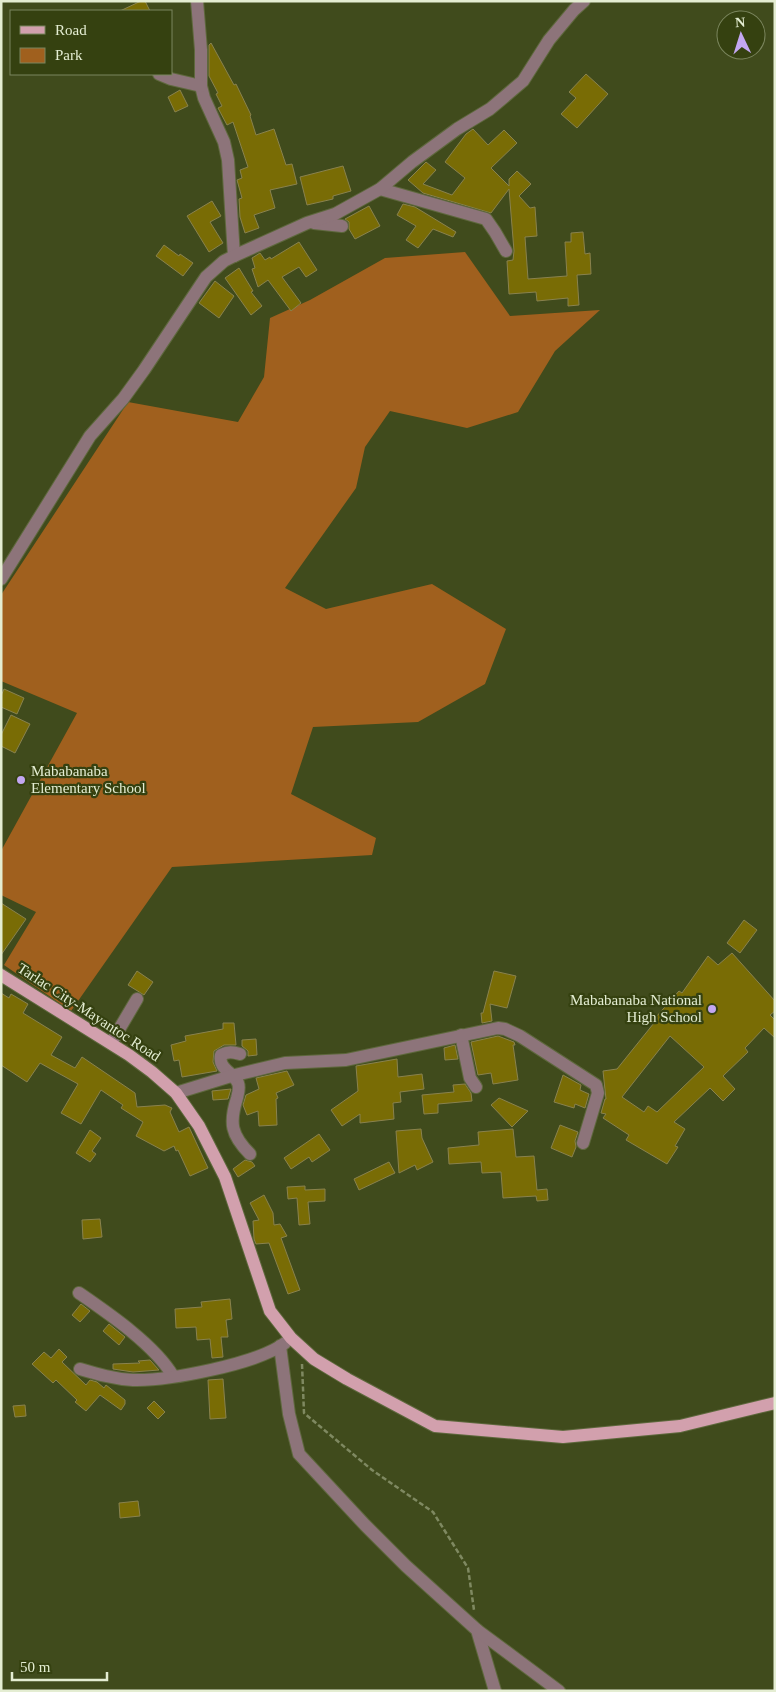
<svg xmlns="http://www.w3.org/2000/svg" width="776" height="1692" font-family="Georgia,serif">
<style>
.green{fill:#a0601e}
.building{fill:#796c05;stroke:#89824e;fill-rule:evenodd}
.lines{fill:none;stroke-linecap:round;stroke-linejoin:round}
.minor-casing{stroke:#5e683d;stroke-width:14}
.major-casing{stroke:#5e683d;stroke-width:14}
.path{stroke:#7f8961;stroke-width:2.5;stroke-dasharray:5 2.5;stroke-linecap:butt}
.minor{stroke:#8d747a;stroke-width:12}
.major{stroke:#d2a0ad;stroke-width:12}
.poi-dot{fill:#c3a7f2;stroke:#354110;stroke-width:2}
.labels{text-anchor:middle;dominant-baseline:central;stroke-width:4.5;stroke-linejoin:round;paint-order:stroke}
.poi-label{font-size:15px;fill:#e4edd2;stroke:#354110;text-anchor:start}
.street-label{font-size:15px;fill:#e4edd2;stroke:#354110}
</style>
<rect width="100%" height="100%" fill="#404b1c"/>
<!-- green -->
<polygon class="green" points="465,252 510,316 600,310 555,351 518,412 467,428 390,411 365,447 356,488 285,588 326,609 432,584 506,629 485,684 418,722 313,727 291,794 376,838 372,855 172,867 71,1011 4,965 36,912 1,895 1,851 77,713 1,681 1,595 128,402 238,422 264,377 270,318 310,300 385,258"/>
<!-- building -->
<g class="building">
<polygon points="141,1 145,1 150,11 120,11"/>
<polygon points="211,43 234,85 236,84 251,115 250,116 256,135 274,129 286,165 292,164 297,184 270,190 275,208 254,215 259,228 245,233 240,217 239,199 242,198 237,180 242,178 240,170 248,167 233,122 227,125 218,108 222,106 216,94 218,93 209,76 209,45"/>
<polygon points="586,74 608,94 577,128 561,114 576,98 569,92"/>
<polygon points="180,90 188,106 175,112 168,97"/>
<polygon points="473,129 488,145 504,130 517,143 491,168 509,186 509,179 517,171 531,184 519,196 530,208 535,207 537,236 525,237 528,279 567,276 565,242 571,242 571,233 583,232 585,254 590,253 591,274 577,275 579,305 568,306 568,298 537,301 536,292 509,294 507,261 513,260 514,251 509,189 491,213 423,193 408,180 426,162 436,170 423,184 452,195 465,178 445,162 466,134"/>
<polygon points="343,166 351,191 333,196 333,199 307,205 300,177"/>
<polygon points="212,201 221,216 210,222 223,243 209,252 187,216"/>
<polygon points="403,204 415,207 456,232 453,237 433,229 418,248 406,240 416,226 397,215"/>
<polygon points="369,206 380,226 355,239 349,229 349,222 345,219"/>
<polygon points="299,242 317,270 306,277 299,267 282,277 301,303 291,311 268,280 258,287 252,269 255,268 252,258 260,253 265,260 270,257 271,259"/>
<polygon points="164,245 179,256 180,254 193,263 183,276 156,256"/>
<polygon points="239,268 253,291 251,292 262,306 251,315 225,278"/>
<polygon points="215,281 234,296 219,318 199,303"/>
<polygon points="4,689 24,698 17,714 1,707 1,696"/>
<polygon points="11,715 30,724 15,753 1,746 1,735"/>
<polygon points="1,903 26,919 1,955"/>
<polygon points="744,920 757,930 740,953 727,943"/>
<path d="M732,953L775,1001V1011L770,1015L775,1020V1038L764,1028L745,1048L748,1052L723,1076L735,1089L723,1101L710,1088L674,1122L685,1129L675,1146L678,1147L667,1164L626,1140L629,1135L603,1118L606,1114L601,1113L605,1099H606L603,1071L617,1069L658,1018L656,1017L679,991L682,993L708,956L718,965ZM670,1036L704,1067L657,1112L648,1106L644,1112L622,1097Z"/>
<polygon points="137,971 153,982 144,995 128,985"/>
<polygon points="494,971 516,976 507,1008 490,1004 492,1021 482,1023 481,1013 483,1013"/>
<polygon points="1,993 9,998 11,994 28,1004 23,1013 62,1037 51,1055 75,1068 82,1057 135,1093 137,1107 165,1105 172,1108 170,1112 179,1132 189,1127 208,1168 190,1176 178,1150 176,1151 174,1146 164,1151 136,1136 143,1122 121,1108 123,1105 101,1090 81,1124 61,1113 78,1084 40,1063 27,1082 1,1065"/>
<polygon points="223,1023 234,1023 236,1045 224,1045 214,1051 213,1062 217,1071 182,1077 179,1060 174,1061 171,1045 186,1041 185,1036 223,1029"/>
<polygon points="498,1036 514,1042 515,1045 513,1045 518,1080 493,1084 491,1073 478,1075 471,1042"/>
<polygon points="256,1039 257,1055 248,1056 248,1051 242,1046 242,1040"/>
<polygon points="455,1045 458,1059 445,1060 444,1048"/>
<polygon points="397,1059 398,1077 422,1074 424,1089 400,1092 401,1102 393,1103 394,1119 360,1123 360,1114 342,1126 331,1110 358,1091 356,1066"/>
<polygon points="287,1071 294,1085 276,1093 278,1098 276,1099 277,1125 259,1126 258,1111 247,1115 243,1105 246,1095 259,1089 256,1078"/>
<polygon points="563,1075 581,1085 580,1090 589,1094 585,1108 575,1104 574,1108 554,1102"/>
<polygon points="465,1084 471,1093 472,1101 438,1104 438,1113 424,1114 422,1095 454,1092 453,1085"/>
<polygon points="231,1089 228,1099 213,1100 212,1091"/>
<polygon points="499,1098 528,1111 512,1127 491,1105"/>
<polygon points="560,1125 578,1132 575,1141 576,1147 572,1157 551,1148"/>
<polygon points="421,1129 422,1138 433,1162 417,1170 415,1165 399,1173 396,1131"/>
<polygon points="513,1129 516,1157 534,1156 537,1190 547,1189 548,1200 537,1201 536,1196 503,1198 501,1172 482,1173 481,1162 449,1164 448,1148 479,1145 478,1132"/>
<polygon points="90,1130 101,1138 92,1151 96,1154 90,1162 76,1153"/>
<polygon points="319,1134 330,1150 312,1162 309,1157 291,1169 284,1158"/>
<polygon points="245,1160 252,1162 255,1166 238,1177 233,1169"/>
<polygon points="389,1162 395,1173 359,1190 354,1179"/>
<polygon points="305,1186 305,1190 325,1189 325,1201 308,1202 310,1224 299,1225 297,1198 288,1199 287,1187"/>
<polygon points="264,1195 273,1213 274,1225 280,1224 287,1236 281,1238 300,1290 288,1294 269,1243 256,1244 254,1239 253,1221 259,1220 250,1203"/>
<polygon points="100,1219 102,1237 83,1239 82,1220"/>
<polygon points="230,1299 232,1319 226,1320 228,1337 221,1337 223,1357 212,1358 210,1339 197,1340 196,1327 176,1328 175,1309 202,1307 201,1302"/>
<polygon points="81,1304 90,1311 80,1322 72,1315"/>
<polygon points="109,1324 125,1337 119,1345 103,1331"/>
<polygon points="59,1349 67,1357 62,1362 86,1385 90,1380 97,1382 104,1388 106,1385 125,1400 125,1404 121,1410 100,1395 86,1411 75,1402 77,1400 56,1380 53,1383 32,1364 44,1352 51,1358"/>
<polygon points="150,1360 159,1370 133,1372 113,1369 113,1364 140,1363 138,1361"/>
<polygon points="223,1379 226,1418 210,1419 208,1380"/>
<polygon points="154,1401 165,1412 158,1419 147,1408"/>
<polygon points="25,1405 26,1416 15,1417 13,1406"/>
<polygon points="138,1501 140,1516 120,1518 119,1503"/>
</g>
<g class="lines">
<defs>
<g id="minor">
<polyline points="197,1 201,50 201,86 204,98 224,142 228,160 234,256"/>
<polyline points="159,74 171,79 201,86"/>
<polyline points="380,189 486,219 495,232 506,251"/>
<polyline points="314,223 342,226"/>
<polyline points="1,579 90,436 123,399 144,370 206,277 224,261 234,256 307,223 335,214 380,189 412,162 457,129 490,109 523,81 549,40 574,10 584,1"/>
<polyline points="461,1035 470,1078 476,1087"/>
<polyline points="111,1043 137,999"/>
<path d="M240,1054C233,1052 228,1051 221,1055C218,1069 233,1072 238,1083C240,1088 238,1094 237,1098C229,1123 231,1135 250,1154"/>
<polyline points="176,1093 231,1076 285,1063 346,1060 498,1028 505,1029 520,1036 596,1085 598,1093 583,1143"/>
<path d="M79,1293C108,1313 155,1345 173,1376"/>
<polyline points="280,1346 289,1414 299,1454 365,1525 406,1566 477,1630 495,1691"/>
<path d="M80,1369C97,1374 114,1379 133,1380C168,1381 257,1364 285,1343"/>
<polyline points="477,1630 559,1691"/>
</g>
<polyline id="major" points="1,975 129,1055 152,1072 176,1093 199,1126 225,1177 270,1311 291,1338 314,1359 347,1379 435,1426 563,1437 680,1426 775,1403"/>
</defs>
<!-- minor casing -->
<use href="#minor" class="minor-casing"/>
<!-- major casing -->
<use href="#major" class="major-casing"/>
<!-- path -->
<polyline class="path" points="302,1364 304,1413 372,1470 433,1512 468,1568 474,1610"/>
<!-- minor -->
<use href="#minor" class="minor"/>
<!-- major -->
<use href="#major" class="major"/>
</g>
<!-- markers -->
<g class="poi-dot">
<circle cx="21" cy="780" r="5"/>
<circle cx="712" cy="1009" r="5"/>
</g>
<g class="labels">
<!-- poi labels -->
<g class="poi-label">
<text x="31" y="771">Mababanaba<tspan x="31" dy="17">Elementary School</tspan></text>
<text x="702" y="1000" text-anchor="end">Mababanaba National<tspan x="702" dy="17">High School</tspan></text>
</g>
<!-- street labels -->
<g class="street-label">
<text transform="translate(89 1012) rotate(33)">Tarlac City-Mayantoc Road</text>
</g>
</g>
<!-- border -->
<rect width="776" height="1692" fill="none" stroke="#e4edd2" stroke-width="5"/>
<!-- legend -->
<rect x="10" y="10" width="162" height="65" fill="#354110" stroke="#7b865e"/>
<rect x="20" y="26" width="25" height="8" fill="#d2a0ad" stroke="#7b865e"/>
<text x="55" y="35" font-size="15" fill="#e4edd2">Road</text>
<rect x="20" y="48" width="25" height="15" fill="#a0601e" stroke="#7b865e"/>
<text x="55" y="60" font-size="15" fill="#e4edd2">Park</text>
<!-- north arrow -->
<g transform="translate(741 35) rotate(356)"><circle r="24" fill="#354110" stroke="#7b865e"/>
<path d="M0-4L9 19L0 12L-9 19Z" fill="#c3a7f2"/>
<text y="-8" font-size="14" font-weight="bold" text-anchor="middle" fill="#e4edd2">N</text>
</g>
<!-- scale -->
<path d="M12 1672v8h95v-8" fill="none" stroke="#e4edd2" stroke-width="2.5"/>
<text x="20" y="1672" font-size="15" fill="#e4edd2" stroke="#354110" stroke-width="4" paint-order="stroke">50 m</text>
</svg>
